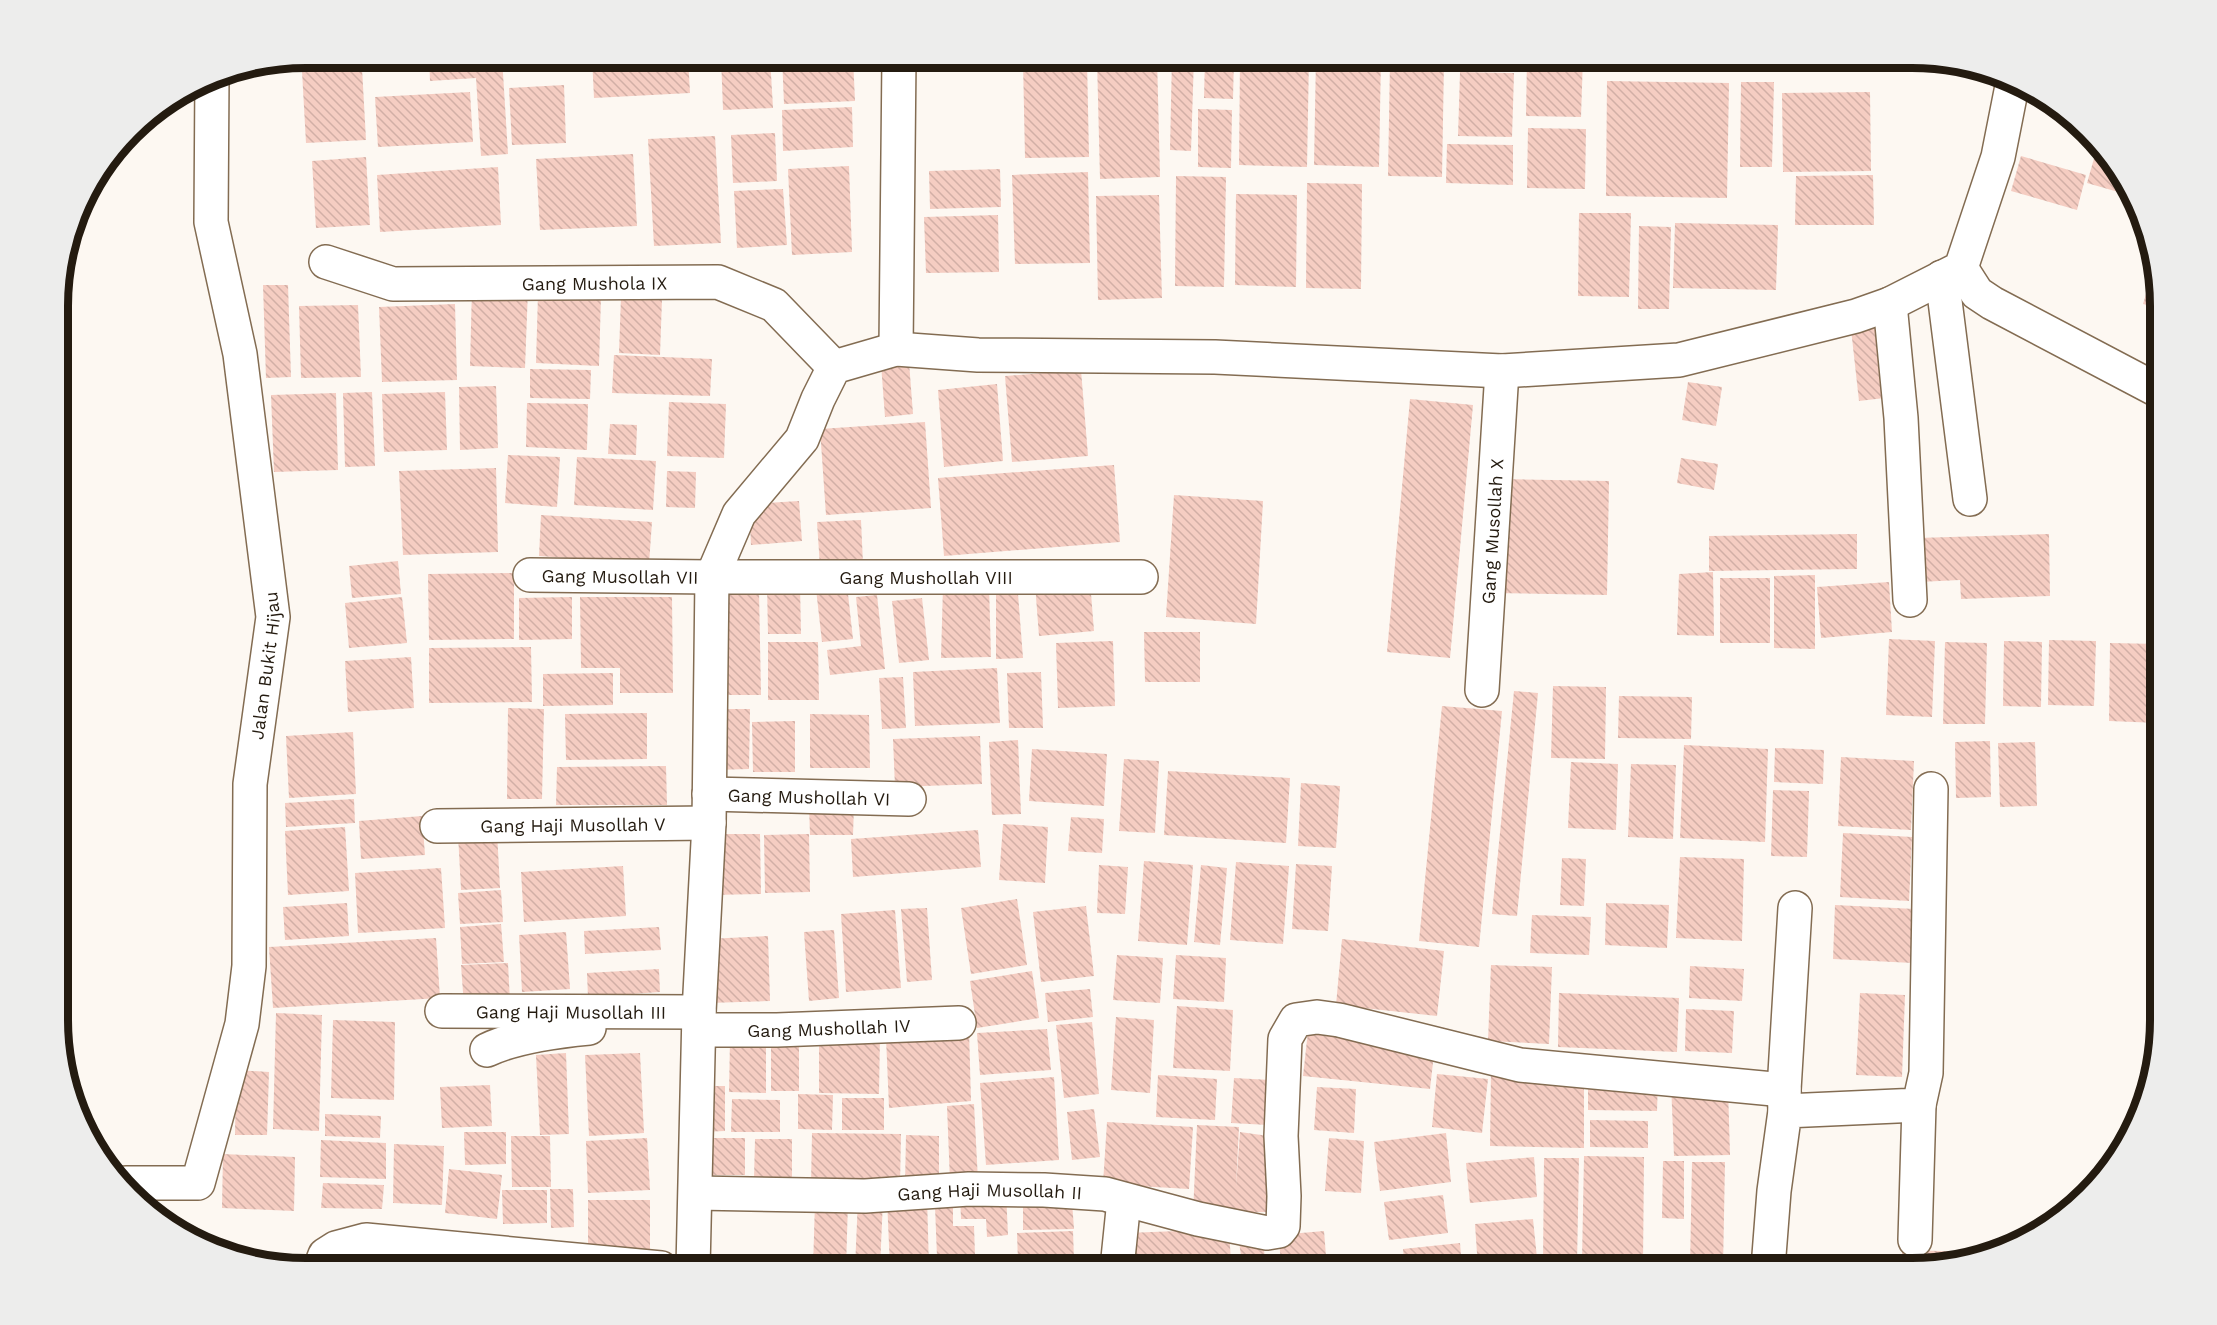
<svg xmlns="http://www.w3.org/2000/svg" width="2217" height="1325" font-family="'Work Sans',sans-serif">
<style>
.building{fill:url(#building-back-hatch)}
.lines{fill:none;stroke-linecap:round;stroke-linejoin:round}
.minor-casing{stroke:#836c52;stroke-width:36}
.minor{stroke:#fff;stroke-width:33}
.labels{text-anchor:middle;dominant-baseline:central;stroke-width:4.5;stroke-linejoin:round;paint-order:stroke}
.street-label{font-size:18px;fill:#241b10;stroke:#fff}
.rim{fill:none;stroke:#241b10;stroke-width:8}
</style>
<defs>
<pattern id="building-back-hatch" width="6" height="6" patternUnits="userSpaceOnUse" patternTransform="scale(1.5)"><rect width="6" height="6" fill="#f5cdc2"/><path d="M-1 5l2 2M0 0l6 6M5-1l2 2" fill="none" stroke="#d2afa6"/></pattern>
</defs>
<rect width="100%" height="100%" fill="#fdf8f2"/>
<!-- building -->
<g class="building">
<polygon points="429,57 502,57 508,154 481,156 476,78 430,81"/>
<polygon points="592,57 688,57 690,93 594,98"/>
<polygon points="721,57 770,57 773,108 723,110"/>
<polygon points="782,57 853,57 855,101 784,104"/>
<polygon points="1157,57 1160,177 1100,179 1097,59"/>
<polygon points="1172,57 1194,57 1191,151 1170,150"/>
<polygon points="1205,57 1234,57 1233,99 1204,98"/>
<polygon points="1240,57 1309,57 1307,167 1239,165"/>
<polygon points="1316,57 1381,57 1379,167 1314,165"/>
<polygon points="1527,57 1583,57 1581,117 1526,116"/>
<polygon points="1087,60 1089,157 1025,158 1023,61"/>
<polygon points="1390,61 1444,62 1442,177 1388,176"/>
<polygon points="362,68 366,140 306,143 302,71"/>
<polygon points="1460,72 1514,73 1512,137 1458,136"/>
<polygon points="1607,81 1729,83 1727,198 1606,196"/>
<polygon points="1741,82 1774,82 1772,167 1740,167"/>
<polygon points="564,85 566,143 512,145 509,88"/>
<polygon points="470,92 473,142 378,147 375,97"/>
<polygon points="1870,92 1871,171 1783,172 1782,93"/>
<polygon points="852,107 853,147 783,151 782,110"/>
<polygon points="1198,109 1232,110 1231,168 1198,167"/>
<polygon points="1528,128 1586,129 1585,189 1527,188"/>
<polygon points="775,133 777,181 733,183 731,135"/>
<polygon points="715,136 721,243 654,246 648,139"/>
<polygon points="1447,144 1513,145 1513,185 1446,183"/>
<polygon points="2097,148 2118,168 2132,196 2087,183"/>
<polygon points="633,154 637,226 540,230 536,159"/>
<polygon points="2021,156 2086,175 2077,210 2011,191"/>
<polygon points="366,157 370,225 316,228 312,161"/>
<polygon points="849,166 852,252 792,255 788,169"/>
<polygon points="498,167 501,225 380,232 377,175"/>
<polygon points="1000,169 1001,207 930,209 929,171"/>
<polygon points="1088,172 1090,263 1015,264 1012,175"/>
<polygon points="1873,175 1874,225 1795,225 1796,176"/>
<polygon points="1176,176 1226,177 1224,287 1175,286"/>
<polygon points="1307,183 1362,184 1361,289 1306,288"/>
<polygon points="783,189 787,245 737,248 734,191"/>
<polygon points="1236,194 1297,195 1296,287 1235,285"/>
<polygon points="1159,195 1162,298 1098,300 1096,196"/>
<polygon points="1579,213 1631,213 1629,297 1578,296"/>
<polygon points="998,215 999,272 926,273 924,217"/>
<polygon points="1675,223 1778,225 1776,290 1673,288"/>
<polygon points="1639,226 1671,227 1669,309 1638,309"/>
<polygon points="2155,265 2159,289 2159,308 2143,304"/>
<polygon points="263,285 288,285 291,377 266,378"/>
<polygon points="472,287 528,289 525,368 470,366"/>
<polygon points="538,294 601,296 599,366 536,363"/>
<polygon points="621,297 662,299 660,355 619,353"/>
<polygon points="455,304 457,380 382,382 379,307"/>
<polygon points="358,305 361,377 301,378 299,306"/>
<polygon points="1885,326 1893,397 1859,401 1851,329"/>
<polygon points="614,355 712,359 710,396 612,393"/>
<polygon points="909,362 913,414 885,417 881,364"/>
<polygon points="530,369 591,370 590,399 530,398"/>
<polygon points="1081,370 1088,456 1012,462 1005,376"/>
<polygon points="1688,382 1722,387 1716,426 1682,420"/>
<polygon points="997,384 1003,461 944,467 938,390"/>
<polygon points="496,386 498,448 460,450 459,387"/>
<polygon points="372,392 375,466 345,467 343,393"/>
<polygon points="445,392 447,450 384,452 382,394"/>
<polygon points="336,393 338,470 274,472 271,395"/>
<polygon points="1410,399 1473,405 1450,658 1387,652"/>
<polygon points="669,402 726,404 724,458 667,456"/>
<polygon points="527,403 588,404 587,450 526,447"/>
<polygon points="925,422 931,508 826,515 820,429"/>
<polygon points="610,424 637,425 636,455 608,454"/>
<polygon points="508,455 560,457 557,507 505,503"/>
<polygon points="577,457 656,461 653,510 574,505"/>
<polygon points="1681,458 1718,464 1714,490 1677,483"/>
<polygon points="1114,465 1120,542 944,556 938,478"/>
<polygon points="496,468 498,552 403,555 399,471"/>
<polygon points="667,471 696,472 695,508 666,507"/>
<polygon points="1500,479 1609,481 1607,595 1491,593"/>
<polygon points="1174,495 1263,501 1256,624 1166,617"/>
<polygon points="799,501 802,541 751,545 749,504"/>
<polygon points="541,515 652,522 649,564 539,556"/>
<polygon points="861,520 863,564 820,567 817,522"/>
<polygon points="1857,534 1857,569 1709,571 1709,536"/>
<polygon points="2049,534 2050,596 1961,599 1960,580 1919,582 1917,538"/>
<polygon points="398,561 401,594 352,598 349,566"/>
<polygon points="1713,572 1714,636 1677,635 1679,574"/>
<polygon points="514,573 514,639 429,640 428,574"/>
<polygon points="1815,575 1815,649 1774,648 1774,576"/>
<rect x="1720" y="578" width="50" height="65"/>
<polygon points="1017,581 1023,658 996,659 996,583"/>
<polygon points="1090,581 1094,631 1039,636 1035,584"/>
<polygon points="1889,582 1892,632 1821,638 1817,587"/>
<polygon points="767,585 800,585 801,634 768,634"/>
<polygon points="847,585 853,639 822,642 816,589"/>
<polygon points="989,585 991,657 941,658 943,586"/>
<polygon points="759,590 761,695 719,695 717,591"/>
<polygon points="877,595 885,669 830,675 827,650 861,646 856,597"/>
<polygon points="402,597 407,643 349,648 345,603"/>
<polygon points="572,597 572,639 519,640 519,598"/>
<polygon points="580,597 672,597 673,693 620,693 620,668 581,668"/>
<polygon points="922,598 929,660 899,663 892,601"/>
<polygon points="1144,632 1200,632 1200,682 1145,682"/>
<polygon points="1889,639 1935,641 1932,717 1886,715"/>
<polygon points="2049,640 2096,641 2094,706 2048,705"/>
<polygon points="1113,641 1115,706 1058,708 1056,643"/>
<polygon points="2004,641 2042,642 2041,707 2003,706"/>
<polygon points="768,642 818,642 819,700 768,700"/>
<polygon points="1945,642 1987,643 1985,724 1943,724"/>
<polygon points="2110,643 2159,644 2159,723 2109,721"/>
<polygon points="531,647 532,702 429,703 429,648"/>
<polygon points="411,657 414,708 348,712 345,661"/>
<polygon points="997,668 1000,723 915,726 913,672"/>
<polygon points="1041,672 1043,728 1009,728 1007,673"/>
<polygon points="613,673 613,705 543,706 543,674"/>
<polygon points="903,677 906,728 882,729 879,678"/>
<polygon points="1553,686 1606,687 1605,759 1551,758"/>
<polygon points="1514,691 1538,693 1517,916 1492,914"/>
<polygon points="1619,696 1692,697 1691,739 1618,738"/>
<polygon points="1442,706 1502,711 1479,947 1419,941"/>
<polygon points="508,708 544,709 542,799 507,799"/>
<polygon points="718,709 750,709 749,769 716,770"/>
<polygon points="647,713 647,759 566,760 565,714"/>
<polygon points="810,714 869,715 870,768 810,768"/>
<polygon points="795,721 795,772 753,772 752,722"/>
<polygon points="353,732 356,794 289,798 286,736"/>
<polygon points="980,736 982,784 895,787 893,739"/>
<polygon points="1018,740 1021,814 992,815 989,742"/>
<polygon points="1990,741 1991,797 1956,798 1955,742"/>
<polygon points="2035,742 2037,806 2000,807 1998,743"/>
<polygon points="1684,745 1768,749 1765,842 1680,838"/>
<polygon points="1775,748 1824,750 1823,784 1774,782"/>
<polygon points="1032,749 1107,754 1104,806 1029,801"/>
<polygon points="1841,757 1914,761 1911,830 1838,826"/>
<polygon points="1124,759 1159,761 1155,833 1119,831"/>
<polygon points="1571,762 1618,764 1616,830 1568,828"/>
<polygon points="1631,764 1676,765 1673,839 1628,837"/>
<polygon points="666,766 667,805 556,805 557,767"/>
<polygon points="1168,771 1290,778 1286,843 1164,835"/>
<polygon points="1301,783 1340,786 1336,848 1298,846"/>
<polygon points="1773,790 1809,791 1807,857 1771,856"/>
<polygon points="354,799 355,823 286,827 285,803"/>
<polygon points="809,806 854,806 853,835 810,835"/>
<polygon points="422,816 425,855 361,859 359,821"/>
<polygon points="1071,817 1104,819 1102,853 1068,851"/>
<polygon points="1003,824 1048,827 1045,883 999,880"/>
<polygon points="345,827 349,891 288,895 285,831"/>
<polygon points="978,830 981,867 853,877 851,839"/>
<polygon points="497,832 500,888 461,890 458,834"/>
<polygon points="1843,833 1912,837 1909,901 1840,897"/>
<polygon points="710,834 760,834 761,894 711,895"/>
<polygon points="809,834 810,892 765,893 764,835"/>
<polygon points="1680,857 1744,859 1742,941 1676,938"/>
<polygon points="1562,858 1586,859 1584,906 1560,905"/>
<polygon points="1144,861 1193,865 1187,945 1138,941"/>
<polygon points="1236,862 1289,866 1283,944 1230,940"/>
<polygon points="1296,864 1332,866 1328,931 1292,929"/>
<polygon points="1099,865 1128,867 1125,914 1097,913"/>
<polygon points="1201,865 1227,868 1220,945 1194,942"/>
<polygon points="623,866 626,916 524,922 521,872"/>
<polygon points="441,868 445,928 358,933 355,873"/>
<polygon points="501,890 503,922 460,924 458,893"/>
<polygon points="1017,899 1027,965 971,974 961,908"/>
<polygon points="347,903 349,936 285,940 283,907"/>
<polygon points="1606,903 1669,905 1667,948 1605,945"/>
<polygon points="1835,905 1915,909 1913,963 1833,959"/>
<polygon points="1086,906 1094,976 1041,982 1033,912"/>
<polygon points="927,908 932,980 907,982 901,909"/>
<polygon points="895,910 901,988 846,992 841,914"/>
<polygon points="1532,915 1591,917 1589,955 1530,953"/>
<polygon points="501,924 504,962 462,964 460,927"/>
<polygon points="659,927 661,950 585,954 584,931"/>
<polygon points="834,930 839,998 809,1001 804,932"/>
<polygon points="566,932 570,989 522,992 519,935"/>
<polygon points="768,936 770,1001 709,1003 707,939"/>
<polygon points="436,938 440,998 273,1008 269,947"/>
<polygon points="1342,939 1444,951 1437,1016 1336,1005"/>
<polygon points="1117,955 1163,958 1160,1003 1113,1000"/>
<polygon points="1176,955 1226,958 1224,1002 1173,999"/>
<polygon points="508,963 510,1002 464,1006 461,965"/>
<polygon points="1491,965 1552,967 1549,1044 1488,1041"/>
<polygon points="1690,966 1744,969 1742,1001 1689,998"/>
<polygon points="659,969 660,992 588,997 587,973"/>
<polygon points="1032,971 1039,1018 977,1028 970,981"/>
<polygon points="1090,989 1093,1017 1048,1022 1045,993"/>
<polygon points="1559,993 1679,998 1677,1052 1558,1047"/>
<polygon points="1860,993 1905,995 1902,1077 1856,1075"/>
<polygon points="1177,1006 1233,1010 1230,1071 1173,1068"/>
<polygon points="1686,1009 1734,1011 1732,1053 1685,1051"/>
<polygon points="276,1013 322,1015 319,1131 273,1129"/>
<polygon points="1116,1017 1154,1020 1150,1093 1111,1090"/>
<polygon points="333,1020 395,1022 394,1100 331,1098"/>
<polygon points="1092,1022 1099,1094 1064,1098 1056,1025"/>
<polygon points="1047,1029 1051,1070 980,1075 977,1033"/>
<polygon points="969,1030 971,1101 889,1108 886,1037"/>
<polygon points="1308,1031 1435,1045 1430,1089 1303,1076"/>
<polygon points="819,1034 880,1035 879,1094 819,1093"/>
<polygon points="730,1039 766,1039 766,1093 729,1092"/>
<polygon points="771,1039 799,1040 799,1091 771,1091"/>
<polygon points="566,1053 569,1134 540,1135 536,1055"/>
<polygon points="640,1053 644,1133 589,1136 585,1055"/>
<polygon points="236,1070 269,1072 267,1135 235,1135"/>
<polygon points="1491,1072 1584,1074 1584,1148 1490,1146"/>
<polygon points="1588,1073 1658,1079 1657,1111 1588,1110"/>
<polygon points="1437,1074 1488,1079 1482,1133 1432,1127"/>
<polygon points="1158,1075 1217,1079 1215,1120 1156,1117"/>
<polygon points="1054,1077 1059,1160 986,1165 980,1083"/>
<polygon points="1234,1078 1271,1080 1268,1125 1231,1123"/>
<polygon points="1671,1083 1728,1087 1730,1155 1674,1156"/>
<polygon points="490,1085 492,1126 442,1128 440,1087"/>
<polygon points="701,1086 725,1086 725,1131 701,1132"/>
<polygon points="1317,1087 1356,1089 1354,1133 1314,1130"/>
<polygon points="798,1094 833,1095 832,1130 798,1129"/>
<rect x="842" y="1098" width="42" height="32"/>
<polygon points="732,1099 780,1100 780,1132 731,1132"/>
<polygon points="974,1104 978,1181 950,1182 947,1106"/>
<polygon points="1094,1109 1100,1157 1072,1160 1067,1112"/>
<polygon points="325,1114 381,1116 380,1138 325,1136"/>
<polygon points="1590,1120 1648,1121 1648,1148 1590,1147"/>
<polygon points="1107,1122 1193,1127 1189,1189 1103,1184"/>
<polygon points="1197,1125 1239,1127 1236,1187 1240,1132 1276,1137 1276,1212 1193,1213"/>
<polygon points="464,1132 506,1132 506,1164 465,1165"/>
<polygon points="812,1133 901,1134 900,1186 811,1185"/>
<polygon points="1446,1133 1451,1182 1380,1191 1374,1142"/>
<polygon points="906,1135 939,1136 939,1185 905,1185"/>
<polygon points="511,1136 550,1136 551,1187 512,1187"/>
<polygon points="647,1138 650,1190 588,1193 586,1141"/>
<polygon points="708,1138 745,1138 745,1175 706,1175"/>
<polygon points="1329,1138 1364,1141 1361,1193 1325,1191"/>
<polygon points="755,1139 792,1139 792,1179 754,1179"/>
<polygon points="321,1140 386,1143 386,1179 320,1177"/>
<polygon points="394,1144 444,1146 442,1205 393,1203"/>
<polygon points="223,1154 295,1157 294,1211 222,1208"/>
<polygon points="1584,1156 1644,1157 1643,1263 1582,1261"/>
<polygon points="1534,1157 1537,1197 1470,1203 1466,1163"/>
<polygon points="1544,1158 1579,1158 1577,1264 1543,1263"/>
<polygon points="1663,1161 1684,1161 1684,1219 1662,1218"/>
<polygon points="1692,1162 1725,1162 1723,1268 1690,1268"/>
<polygon points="449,1169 502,1175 497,1219 445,1213"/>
<polygon points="323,1183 384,1185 382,1209 321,1208"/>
<polygon points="550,1189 573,1189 574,1227 551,1228"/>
<polygon points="502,1190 547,1190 547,1223 503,1224"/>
<polygon points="1006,1192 1008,1235 987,1237 986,1219 961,1219 960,1193"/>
<polygon points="1443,1195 1448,1233 1389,1240 1384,1202"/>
<polygon points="927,1197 929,1268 890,1268 887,1199"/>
<polygon points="858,1199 883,1200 880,1268 855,1268"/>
<polygon points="588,1200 650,1200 650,1263 588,1257"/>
<polygon points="815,1202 848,1202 846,1268 813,1268"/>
<polygon points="1072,1202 1074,1229 1023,1230 1023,1204"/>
<polygon points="953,1205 953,1226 974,1226 975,1255 937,1257 935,1206"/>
<polygon points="1533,1219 1538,1268 1478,1268 1475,1224"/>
<polygon points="1229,1229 1231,1262 1127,1264 1127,1233"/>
<polygon points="1073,1231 1074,1260 1018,1262 1017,1233"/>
<polygon points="1324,1231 1326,1256 1281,1260 1278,1235"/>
<polygon points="1263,1239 1265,1260 1242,1262 1239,1242"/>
<polygon points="1460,1243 1462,1268 1405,1268 1403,1249"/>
<polygon points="406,1249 408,1268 387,1268 384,1251"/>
<polygon points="1902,1250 1978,1252 1927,1267 1902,1267"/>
<polygon points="375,1254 377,1268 329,1268 328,1260"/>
<polygon points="460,1254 461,1268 417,1268 416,1256"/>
<polygon points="1393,1254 1394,1268 1348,1268 1347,1260"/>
<polygon points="709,1255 801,1256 801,1268 708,1268"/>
</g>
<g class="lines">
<defs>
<g id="minor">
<path id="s1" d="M326,262L393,284L718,282L774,305L834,367"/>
<polyline points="1961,268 1977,293 1992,303 2159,391"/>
<polyline points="1942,277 1970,499"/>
<polyline points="1890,304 1901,418 1910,600"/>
<polyline points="896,349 899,57"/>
<path id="s2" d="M530,575L712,577H1141"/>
<path id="s3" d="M1482,690L1502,371"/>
<path id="s4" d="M709,794L909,799"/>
<path id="s5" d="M437,826L709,823"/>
<path id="s6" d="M442,1011L699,1012"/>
<path id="s7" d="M700,1030H777L959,1023"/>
<path d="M487,1050C516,1036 558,1031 589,1028"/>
<polyline points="1785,1111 1784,1090 1795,908"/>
<path id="s8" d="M126,1183H198L242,1024L249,966L250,784L273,617L240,354L211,222L212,75"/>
<path id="s9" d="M696,1193L865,1196L969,1189L1044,1190L1105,1194L1198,1219L1267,1233L1279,1231L1283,1226L1284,1196L1281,1136L1285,1039L1296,1020L1317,1017L1339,1020L1520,1065L1784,1090"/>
<polyline points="1915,1240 1919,1105"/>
<polyline points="320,1268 325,1255 336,1248 366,1240 661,1268"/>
<polyline points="693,1268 699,1012 709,823 712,577 739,514 802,439 818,399 834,367 896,349 978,355 1215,357 1502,371 1679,360 1856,316 1890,304 1961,268 1998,157 2013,81"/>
<polyline points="1117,1268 1124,1200"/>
<polyline points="1768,1268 1774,1191 1785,1111 1919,1105 1926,1073 1931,789"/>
</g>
</defs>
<!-- minor casing -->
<use href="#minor" class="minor-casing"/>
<!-- minor -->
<use href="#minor" class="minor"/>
</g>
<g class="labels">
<!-- street labels -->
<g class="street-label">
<text stroke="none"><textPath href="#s1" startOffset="272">Gang Mushola IX</textPath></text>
<text stroke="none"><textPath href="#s3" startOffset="159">Gang Musollah X</textPath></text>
<text stroke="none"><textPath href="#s2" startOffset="90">Gang Musollah VII</textPath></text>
<text stroke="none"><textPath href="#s2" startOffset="396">Gang Mushollah VIII</textPath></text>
<text stroke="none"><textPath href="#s8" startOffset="597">Jalan Bukit Hijau</textPath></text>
<text stroke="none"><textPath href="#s4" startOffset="100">Gang Mushollah VI</textPath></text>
<text stroke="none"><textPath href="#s5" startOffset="136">Gang Haji Musollah V</textPath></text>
<text stroke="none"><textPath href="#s6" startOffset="129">Gang Haji Musollah III</textPath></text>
<text stroke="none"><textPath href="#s7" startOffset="129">Gang Mushollah IV</textPath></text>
<text stroke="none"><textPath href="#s9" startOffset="294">Gang Haji Musollah II</textPath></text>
</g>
</g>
<!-- crop -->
<path d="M0 0H2217V1325H0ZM306 68H1912A238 238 0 0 1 2150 306V1020A238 238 0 0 1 1912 1258H306A238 238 0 0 1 68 1020V306A238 238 0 0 1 306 68Z" fill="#ededec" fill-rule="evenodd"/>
<path class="rim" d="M306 68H1912A238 238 0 0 1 2150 306V1020A238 238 0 0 1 1912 1258H306A238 238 0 0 1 68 1020V306A238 238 0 0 1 306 68Z"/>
</svg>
